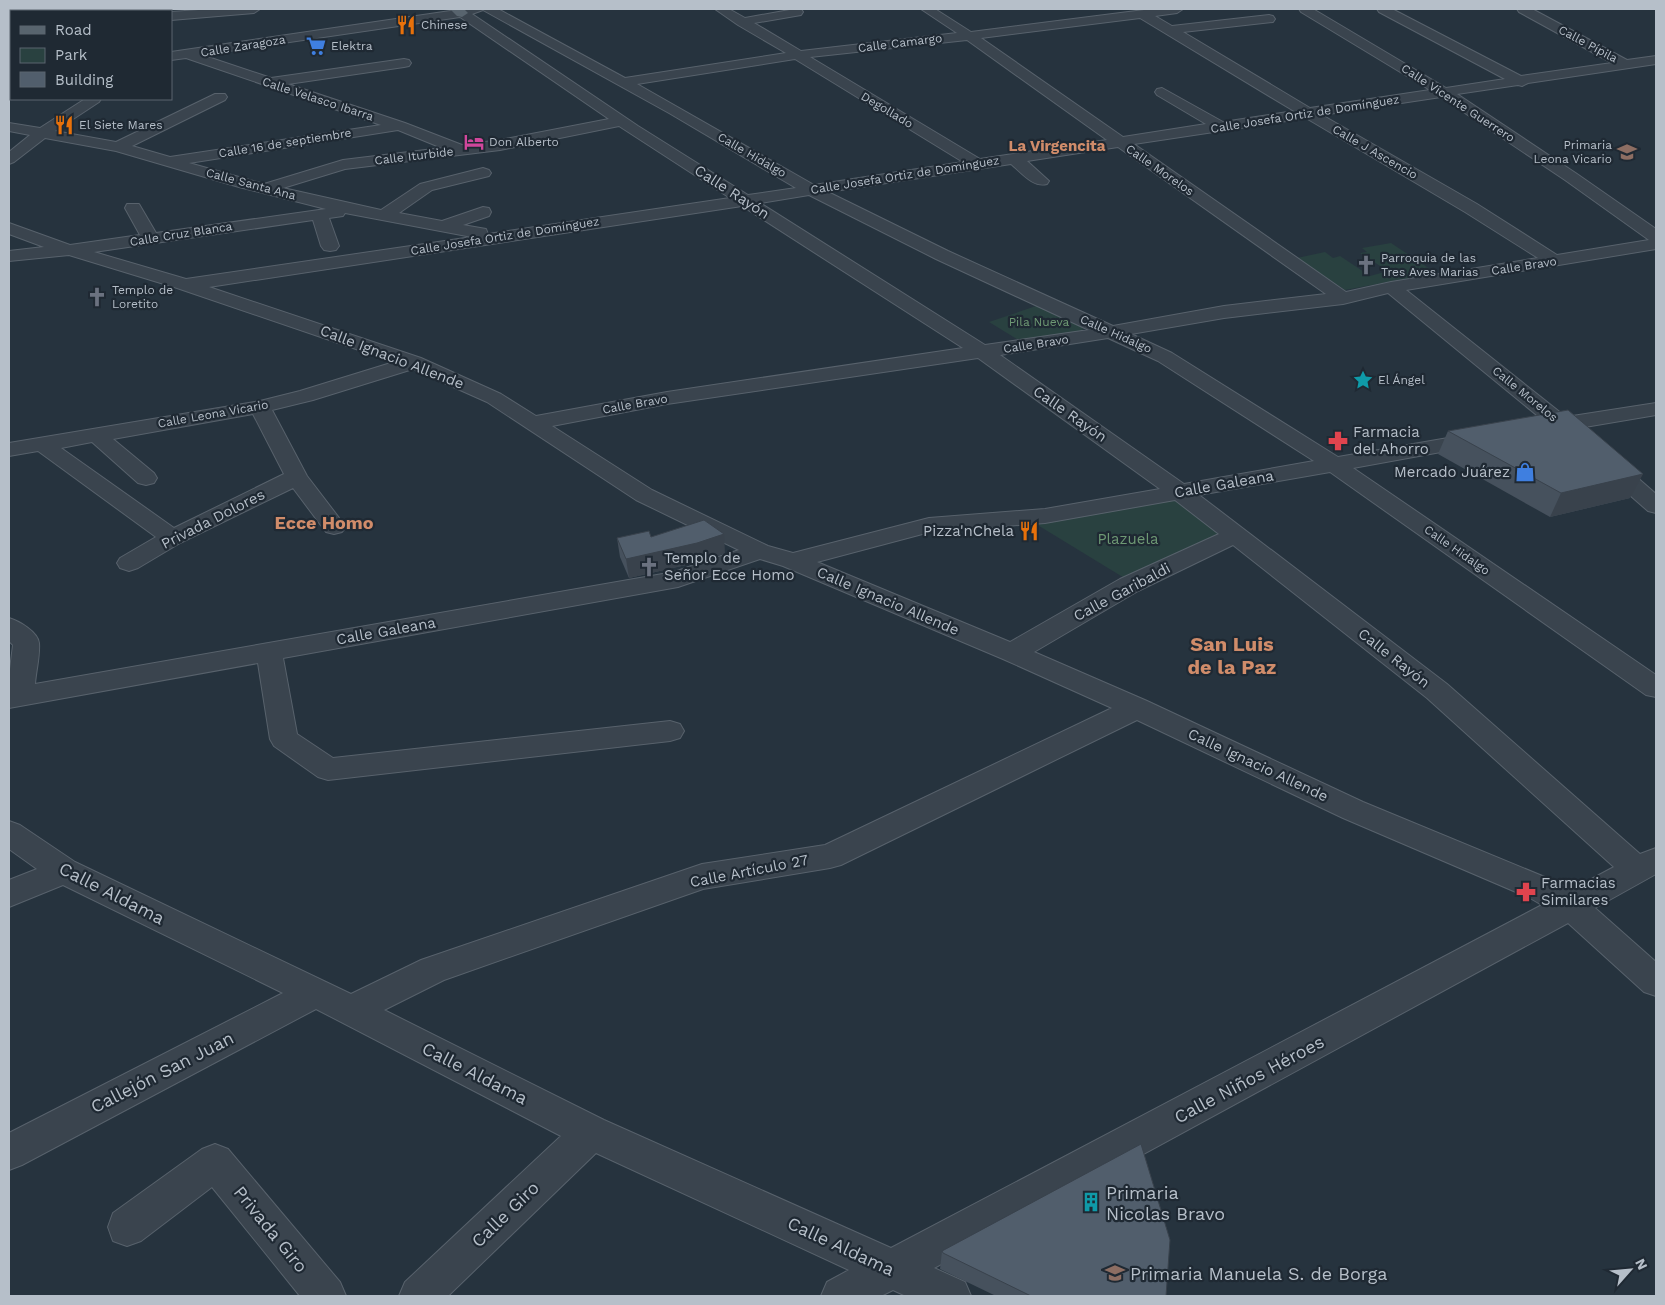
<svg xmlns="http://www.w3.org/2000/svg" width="1665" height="1305" font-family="'Work Sans',sans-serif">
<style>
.green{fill:#294140}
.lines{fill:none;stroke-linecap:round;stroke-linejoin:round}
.minor-casing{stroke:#58626c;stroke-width:2}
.major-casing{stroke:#46505a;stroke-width:1}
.minor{fill:#3a444e;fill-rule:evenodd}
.major{fill:#58646e;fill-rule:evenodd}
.wall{fill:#46515d}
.shaded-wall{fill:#39424c}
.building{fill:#515e6c;stroke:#39424c}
.labels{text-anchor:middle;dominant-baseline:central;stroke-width:4.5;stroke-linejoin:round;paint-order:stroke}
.far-poi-label{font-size:12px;fill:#b6bfc9;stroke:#1f2933;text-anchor:start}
.far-street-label{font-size:12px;fill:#b6bfc9;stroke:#1f2933}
.far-park-label{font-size:12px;fill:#6e9974;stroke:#1f2933}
.far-quarter-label{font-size:15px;font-weight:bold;fill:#d08c6a;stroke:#1f2933}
.street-label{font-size:15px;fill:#b6bfc9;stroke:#1f2933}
.poi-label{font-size:15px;fill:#b6bfc9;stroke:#1f2933;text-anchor:start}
.park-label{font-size:15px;fill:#6e9974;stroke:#1f2933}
.quarter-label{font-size:18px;font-weight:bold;fill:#d08c6a;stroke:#1f2933}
.near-street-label{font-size:18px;fill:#b6bfc9;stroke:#1f2933}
.near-poi-label{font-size:18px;fill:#b6bfc9;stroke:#1f2933;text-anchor:start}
.district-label{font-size:20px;font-weight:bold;fill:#d08c6a;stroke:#1f2933}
</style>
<rect width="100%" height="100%" fill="#26333e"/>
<!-- green -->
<g class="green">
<polygon points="1391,243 1436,273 1345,290 1297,258 1325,252 1333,258 1340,256 1370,276 1388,271 1360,253 1367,252 1362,248"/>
<polygon points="1042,304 1084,324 1082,331 1020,341 989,322"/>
<polygon points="1179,495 1223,532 1126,579 1031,521"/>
</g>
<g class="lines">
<defs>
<g id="minor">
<polygon points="42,9 61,9 62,11 43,11"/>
<polygon points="213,9 260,9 254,13 171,20 171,12"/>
<path d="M464,9H498L625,78L786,53L738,25L715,9H729L745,18L795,9H801L803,12L801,15L754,23L801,51L957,33L921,9H935L971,32L1152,9H1183L1177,13L1155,16L1172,26L1269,15L1273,16L1275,19L1273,22L1183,32L1310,108L1430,90L1301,12L1299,9H1313L1446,88L1505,79L1379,12L1377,9H1392L1521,76L1612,63L1519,12L1517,9H1532L1627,60L1656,56V64L1528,83L1522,86L1518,85L1457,94L1577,174L1656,229V249L1406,290L1566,417L1656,403V415L1579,428L1582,432L1579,437C1569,439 1564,437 1557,431L1545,433L1537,432L1534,427L1537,422L1544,421L1388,293L1343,304L1224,318L1131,334L1172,353L1338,457L1477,433L1485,434L1488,439L1485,444L1353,468L1656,675V697L1646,695L1330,472L1199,495L1447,684L1640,854L1656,848V874L1595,908L1656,962V996L1644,992L1568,923L934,1268L965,1282L971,1296H906L893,1290L881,1296H821L827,1282L849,1270L596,1153L448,1296H399L405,1282L561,1136L316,1009L22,1165L9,1170V1133L283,993L63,885L9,907V880L37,869L9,849V821L20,825L75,862L351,994L421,960L702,864L825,845L1112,708L1003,659L783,566L760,559L678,587L283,658L297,734L333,758L670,721L680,724L684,731L680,738L670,741L328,780L318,777L274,746L270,739L258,663L9,708V677L13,645L9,641V618C19,621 38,632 39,643C40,656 36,671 35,684L674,572L739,550L636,500L487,402L413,369L313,400L272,410L307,476L346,527L342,532L334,534L326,532L293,488L180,543L138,568L129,571L120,568L117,563L120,558L156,537L38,451L9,456V443L260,401L300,391L394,362L177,288L69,255L9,261V251L44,247L9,234V223L70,245L140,235L125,208L127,204H139L156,233L326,209L239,187L116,151L45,138L14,162L9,164V152L30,135L9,131V123L40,128L85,99H101L99,102L55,131L116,142L215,94H225L227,97L225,100L132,146L170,157L381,125L186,58L171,60V52ZM483,10L669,113L796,188L748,195L638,126L472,14ZM460,17L609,119L500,140L462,145L405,123L288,84L404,67L409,66L411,63L409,60L404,59L271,78L202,55ZM1140,18L1294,111L1223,122L1162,88L1157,89L1155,92L1157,95L1206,124L1123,137L981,38ZM967,40L1107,140L980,159L810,57ZM795,59L963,162L814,185L637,84ZM1441,97L1565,180L1649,240L1557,255L1477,204L1322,115ZM1306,118L1465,212L1538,258L1391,282L1346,292L1134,144ZM619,126L730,198L488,234L486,229L463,225L489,216L491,212L489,208L483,207L442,221L399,213L432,190L489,176L491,173L489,170L483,168L420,184L381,210L283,188L345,169L500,150ZM398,130L442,148L343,160L264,184L189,163ZM1118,147L1326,294L1224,306L1113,326L948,251L828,192L1011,164C1021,172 1033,188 1047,184L1049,181L1027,161ZM809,195L936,259L1089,330L985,345L760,203ZM742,206L963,348L667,392L536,416L501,394L421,358L209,287ZM345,213L472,237L186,279L94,252L313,220L321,246L324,250L330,251L336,250L339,246L329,218L343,216ZM1108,338L1158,361L1314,461L1184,484L1000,355ZM978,358L1160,489L1045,509L929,518L793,553L768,546L652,490L552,426L667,404ZM253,414L284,474L174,528L61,448L92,442L138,483L146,485L154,483L157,478L154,473L113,439ZM1175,500L1219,534L1120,579L1010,642L817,562L930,532L1045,523ZM1233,545L1427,698L1614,867L1571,890L1552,880L1363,802L1147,701L1034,652L1138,591ZM1137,720L1343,818L1530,898L1542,905L891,1248L604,1120L384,1010L444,980L703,889L830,868L841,865Z"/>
<polygon points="11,36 11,44 9,45 9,37"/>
<rect x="9" y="73" width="2" height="9"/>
<polygon points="1608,457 1616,459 1656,494 1656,513 1648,511 1600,469 1597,464 1600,459"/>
<polygon points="215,1144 228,1149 340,1282 346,1296 300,1296 212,1187 141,1241 127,1246 113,1241 108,1227 113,1213 202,1149"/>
</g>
<polygon id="major" points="450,9 464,9 468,13 462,17 457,16"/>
</defs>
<!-- minor casing -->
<use href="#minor" class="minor-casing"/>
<!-- major casing -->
<use href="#major" class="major-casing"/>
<!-- minor -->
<use href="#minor" class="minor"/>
<!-- major -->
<use href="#major" class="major"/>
</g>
<!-- wall -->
<g class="wall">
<polygon points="1448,431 1630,498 1550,517 1438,454"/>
<polygon points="651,537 725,553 699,562 629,578 620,557 617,538"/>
<polygon points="942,1251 1166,1296 996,1296 940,1269"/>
</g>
<!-- shaded-wall -->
<g class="shaded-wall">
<polygon points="1643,474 1630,498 1550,517 1561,493"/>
<polygon points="724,534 725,553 699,562 629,578 626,559"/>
</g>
<!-- building -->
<g class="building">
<polygon points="1568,410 1643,474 1561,493 1448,431"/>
<polygon points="704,520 724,534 697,543 626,559 617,538 649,531 651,537"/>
<polygon points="1141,1144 1170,1240 1166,1296 1031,1296 943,1253 942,1251"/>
</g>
<!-- icons -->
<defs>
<symbol id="restaurant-bare" viewBox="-9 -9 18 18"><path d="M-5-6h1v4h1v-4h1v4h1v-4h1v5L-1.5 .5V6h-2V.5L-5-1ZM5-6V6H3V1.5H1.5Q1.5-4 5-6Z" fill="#e8710a" stroke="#1f2933" stroke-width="2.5" paint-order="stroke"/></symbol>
<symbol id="supermarket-bare" viewBox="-9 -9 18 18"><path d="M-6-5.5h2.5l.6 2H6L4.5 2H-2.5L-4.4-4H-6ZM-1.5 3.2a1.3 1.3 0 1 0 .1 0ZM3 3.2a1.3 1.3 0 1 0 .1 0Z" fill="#3f7fe0" stroke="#1f2933" stroke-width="2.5" paint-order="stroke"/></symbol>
<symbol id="hotel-bare" viewBox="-9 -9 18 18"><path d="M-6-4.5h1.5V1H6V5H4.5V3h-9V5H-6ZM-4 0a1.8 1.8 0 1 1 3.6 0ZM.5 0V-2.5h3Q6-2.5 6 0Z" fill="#d1479c" stroke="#1f2933" stroke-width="2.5" paint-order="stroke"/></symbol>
<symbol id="school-bare" viewBox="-9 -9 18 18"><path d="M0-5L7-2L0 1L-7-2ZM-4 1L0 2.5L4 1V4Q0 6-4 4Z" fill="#8d6e63" stroke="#1f2933" stroke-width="2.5" paint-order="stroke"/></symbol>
<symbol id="church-bare" viewBox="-9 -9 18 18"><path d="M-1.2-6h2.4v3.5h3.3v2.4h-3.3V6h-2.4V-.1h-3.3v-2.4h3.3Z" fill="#6b7280" stroke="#1f2933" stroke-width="2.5" paint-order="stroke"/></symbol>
<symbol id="sight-bare" viewBox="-9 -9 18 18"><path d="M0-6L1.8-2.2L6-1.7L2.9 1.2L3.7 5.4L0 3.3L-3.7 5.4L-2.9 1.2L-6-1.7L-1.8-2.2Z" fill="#0f9aa8" stroke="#1f2933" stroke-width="2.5" paint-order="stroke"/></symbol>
<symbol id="pharmacy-bare" viewBox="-9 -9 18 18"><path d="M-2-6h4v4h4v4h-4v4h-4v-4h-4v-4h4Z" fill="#e0444e" stroke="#1f2933" stroke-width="2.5" paint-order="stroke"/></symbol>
<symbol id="shop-bare" viewBox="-9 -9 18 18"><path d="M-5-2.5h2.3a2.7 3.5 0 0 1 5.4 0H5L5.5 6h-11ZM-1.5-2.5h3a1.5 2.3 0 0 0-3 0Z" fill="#3f7fe0" stroke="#1f2933" stroke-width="2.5" paint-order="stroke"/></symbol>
<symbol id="building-bare" viewBox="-9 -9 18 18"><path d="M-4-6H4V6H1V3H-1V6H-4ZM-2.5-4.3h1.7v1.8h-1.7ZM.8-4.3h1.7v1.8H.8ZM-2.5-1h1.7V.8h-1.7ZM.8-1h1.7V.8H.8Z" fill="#0f9aa8" stroke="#1f2933" stroke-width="2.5" paint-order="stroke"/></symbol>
</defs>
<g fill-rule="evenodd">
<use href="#restaurant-bare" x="392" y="11" width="28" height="28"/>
<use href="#supermarket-bare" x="302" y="32" width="28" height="28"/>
<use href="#restaurant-bare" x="50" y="111" width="28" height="28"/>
<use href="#hotel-bare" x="460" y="128" width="28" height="28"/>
<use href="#school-bare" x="1613" y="138" width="28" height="28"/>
<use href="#church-bare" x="1352" y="251" width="28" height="28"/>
<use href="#church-bare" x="83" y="283" width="28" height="28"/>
<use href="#sight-bare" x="1349" y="366" width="28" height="28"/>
<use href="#pharmacy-bare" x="1324" y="427" width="28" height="28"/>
<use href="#shop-bare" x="1511" y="458" width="28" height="28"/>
<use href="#restaurant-bare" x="1015" y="517" width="28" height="28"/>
<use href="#church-bare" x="635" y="553" width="28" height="28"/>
<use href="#pharmacy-bare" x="1512" y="878" width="28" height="28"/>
<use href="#building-bare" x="1077" y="1188" width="28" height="28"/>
<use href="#school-bare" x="1101" y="1259" width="28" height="28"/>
</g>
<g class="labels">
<!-- far-poi labels -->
<g class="far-poi-label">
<text x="421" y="25">Chinese</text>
<text x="331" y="46">Elektra</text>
<text x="79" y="125">El Siete Mares</text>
<text x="489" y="142">Don Alberto</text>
<text x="1612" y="145" text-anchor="end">Primaria<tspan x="1612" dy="14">Leona Vicario</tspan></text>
<text x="1381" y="258">Parroquia de las<tspan x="1381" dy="14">Tres Aves Marias</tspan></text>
<text x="112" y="290">Templo de<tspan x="112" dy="14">Loretito</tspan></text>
<text x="1378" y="380">El Ángel</text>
</g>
<!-- far-street labels -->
<g class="far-street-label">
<text transform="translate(900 43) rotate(-7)">Calle Camargo</text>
<text transform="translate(1588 44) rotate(28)">Calle Pípila</text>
<text transform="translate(243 46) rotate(-9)">Calle Zaragoza</text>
<text transform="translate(318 99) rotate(18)">Calle Velasco Ibarra</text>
<text transform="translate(1458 103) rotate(33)">Calle Vicente Guerrero</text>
<text transform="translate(887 110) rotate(31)">Degollado</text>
<text transform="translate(1305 114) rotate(-9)">Calle Josefa Ortiz de Domínguez</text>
<text transform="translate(285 143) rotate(-9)">Calle 16 de septiembre</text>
<text transform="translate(1375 152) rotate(30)">Calle J Ascencio</text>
<text transform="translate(752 155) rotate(30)">Calle Hidalgo</text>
<text transform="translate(414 156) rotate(-7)">Calle Iturbide</text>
<text transform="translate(1160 170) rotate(35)">Calle Morelos</text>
<text transform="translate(905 175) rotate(-9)">Calle Josefa Ortiz de Domínguez</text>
<text transform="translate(251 184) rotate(15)">Calle Santa Ana</text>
<text transform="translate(181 234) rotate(-9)">Calle Cruz Blanca</text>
<text transform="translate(505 236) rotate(-9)">Calle Josefa Ortiz de Domínguez</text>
<text transform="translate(1524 266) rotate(-9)">Calle Bravo</text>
<text transform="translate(1116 334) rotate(24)">Calle Hidalgo</text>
<text transform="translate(1036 344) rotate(-9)">Calle Bravo</text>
<text transform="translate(1525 394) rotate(39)">Calle Morelos</text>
<text transform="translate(635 404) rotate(-10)">Calle Bravo</text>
<text transform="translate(213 414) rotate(-10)">Calle Leona Vicario</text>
<text transform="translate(1457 550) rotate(35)">Calle Hidalgo</text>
</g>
<!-- far-park labels -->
<g class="far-park-label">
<text x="1039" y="322">Pila Nueva</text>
</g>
<!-- far-quarter labels -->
<g class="far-quarter-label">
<text x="1057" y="146">La Virgencita</text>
</g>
<!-- street labels -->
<g class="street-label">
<text transform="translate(732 192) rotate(33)">Calle Rayón</text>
<text transform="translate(392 357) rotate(21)">Calle Ignacio Allende</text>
<text transform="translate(1070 414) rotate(35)">Calle Rayón</text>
<text transform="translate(1224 484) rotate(-10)">Calle Galeana</text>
<text transform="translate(213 519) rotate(-27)">Privada Dolores</text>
<text transform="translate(1122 592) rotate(-28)">Calle Garibaldi</text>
<text transform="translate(888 601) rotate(23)">Calle Ignacio Allende</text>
<text transform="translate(386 631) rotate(-10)">Calle Galeana</text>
<text transform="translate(1394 658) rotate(38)">Calle Rayón</text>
<text transform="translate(1258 765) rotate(25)">Calle Ignacio Allende</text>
<text transform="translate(749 871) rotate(-11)">Calle Artículo 27</text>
</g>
<!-- poi labels -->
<g class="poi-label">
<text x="1353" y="432">Farmacia<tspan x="1353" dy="17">del Ahorro</tspan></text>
<text x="1510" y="472" text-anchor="end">Mercado Juárez</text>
<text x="1014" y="531" text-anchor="end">Pizza'nChela</text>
<text x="664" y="558">Templo de<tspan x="664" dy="17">Señor Ecce Homo</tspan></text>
<text x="1541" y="883">Farmacias<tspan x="1541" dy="17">Similares</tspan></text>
</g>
<!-- park labels -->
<g class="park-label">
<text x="1128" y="539">Plazuela</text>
</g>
<!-- quarter labels -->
<g class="quarter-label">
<text x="324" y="522">Ecce Homo</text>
</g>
<!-- near-street labels -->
<g class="near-street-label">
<text transform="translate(112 893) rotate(27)">Calle Aldama</text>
<text transform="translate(162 1072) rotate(-27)">Callejón San Juan</text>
<text transform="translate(475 1073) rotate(27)">Calle Aldama</text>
<text transform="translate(1249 1079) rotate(-28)">Calle Niños Héroes</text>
<text transform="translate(505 1214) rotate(-44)">Calle Giro</text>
<text transform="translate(271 1229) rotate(51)">Privada Giro</text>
<text transform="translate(841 1246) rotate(25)">Calle Aldama</text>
</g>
<!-- near-poi labels -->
<g class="near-poi-label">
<text x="1106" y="1192">Primaria<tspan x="1106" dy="21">Nicolas Bravo</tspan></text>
<text x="1130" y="1273">Primaria Manuela S. de Borga</text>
</g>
<!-- district labels -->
<g class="district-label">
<text x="1232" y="644">San Luis<tspan x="1232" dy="23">de la Paz</tspan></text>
</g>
</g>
<!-- border -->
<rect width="1665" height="1305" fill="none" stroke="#b6bfc9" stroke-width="20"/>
<!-- legend -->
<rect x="10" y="10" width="162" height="90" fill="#1f2933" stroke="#5b656f"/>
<rect x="20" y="26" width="25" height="8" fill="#58646e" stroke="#5b656f"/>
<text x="55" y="35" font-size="15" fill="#b6bfc9">Road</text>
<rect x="20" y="48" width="25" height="15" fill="#294140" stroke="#5b656f"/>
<text x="55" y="60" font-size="15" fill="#b6bfc9">Park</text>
<rect x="20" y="72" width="25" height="15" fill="#515e6c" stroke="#5b656f"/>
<text x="55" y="85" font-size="15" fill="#b6bfc9">Building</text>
<!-- north arrow -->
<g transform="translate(1630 1270) rotate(63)" stroke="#1f2933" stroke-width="4" paint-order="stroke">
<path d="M0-4L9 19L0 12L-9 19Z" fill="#b6bfc9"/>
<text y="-8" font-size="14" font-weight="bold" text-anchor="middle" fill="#b6bfc9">N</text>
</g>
</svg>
